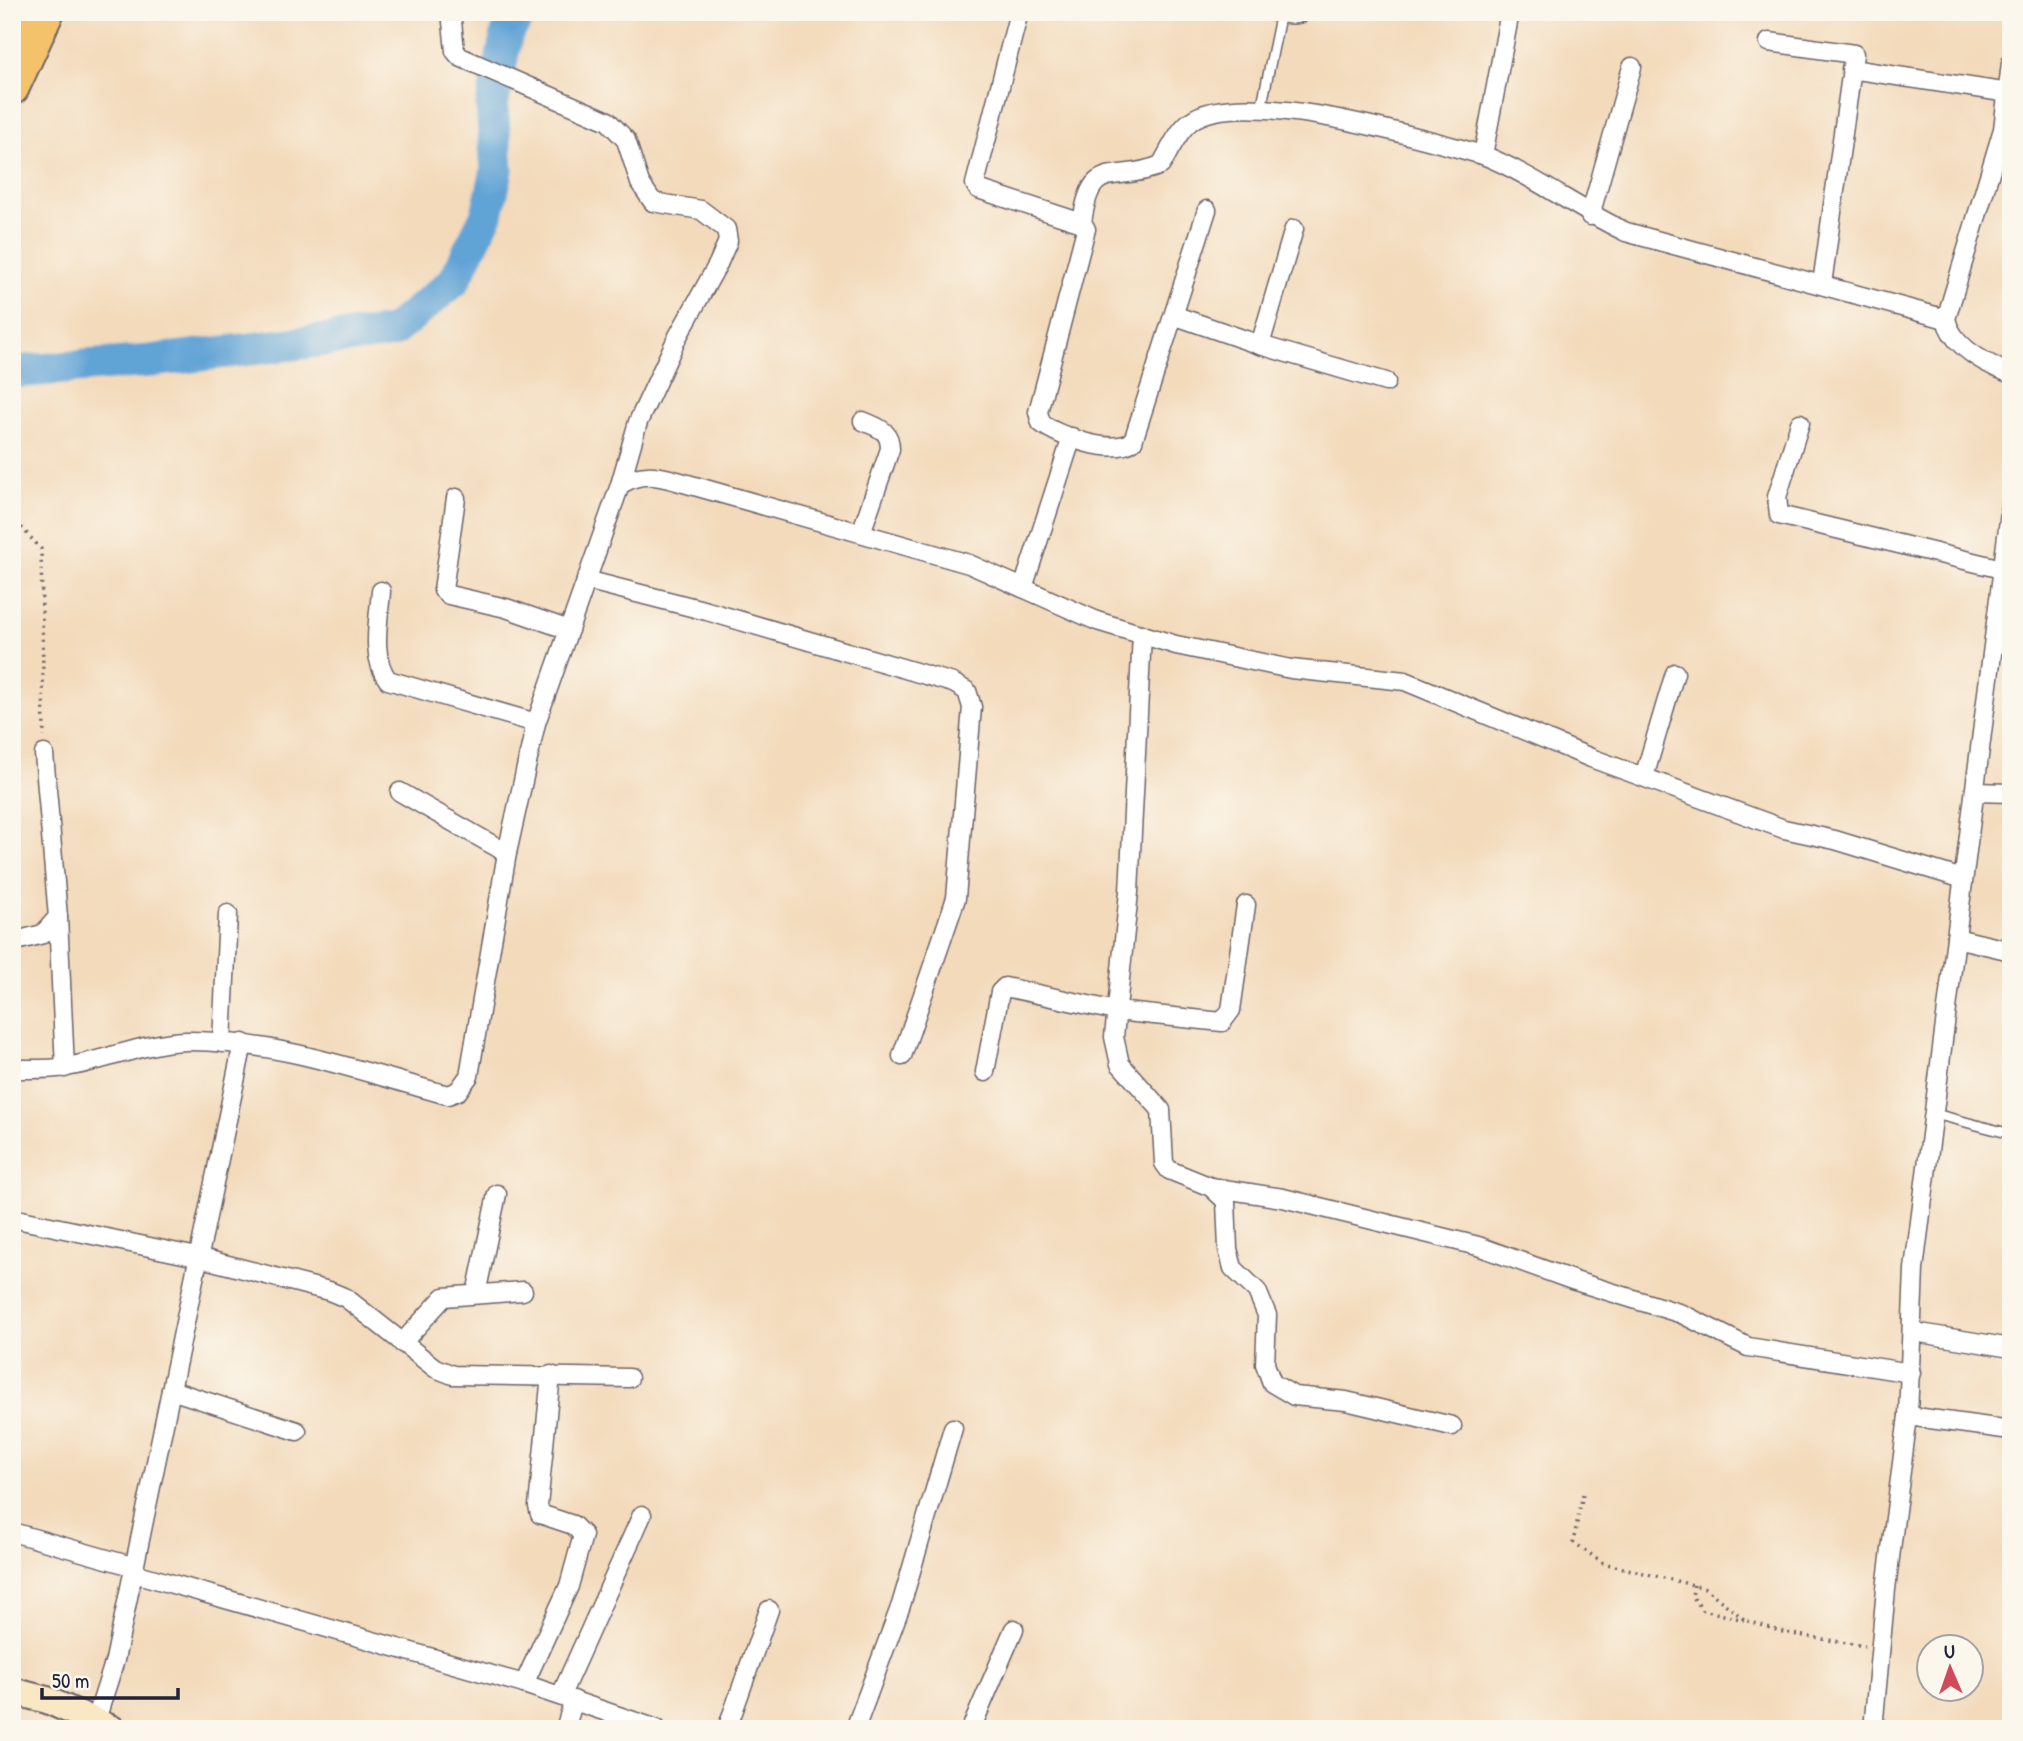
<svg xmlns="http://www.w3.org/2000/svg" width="2023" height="1741" font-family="'Patrick Hand',sans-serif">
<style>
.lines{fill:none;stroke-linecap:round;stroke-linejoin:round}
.river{stroke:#61a3d5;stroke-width:33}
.service-casing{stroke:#6b6268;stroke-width:12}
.minor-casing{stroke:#6b6268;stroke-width:21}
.secondary-casing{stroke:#6b6268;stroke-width:30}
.motorway-casing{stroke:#6b6268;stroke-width:37}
.path{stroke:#6b6268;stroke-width:3.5;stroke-dasharray:2 5;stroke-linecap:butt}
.service{stroke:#fff;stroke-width:9}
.minor{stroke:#fff;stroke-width:18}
.secondary{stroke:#fae7c3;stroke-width:26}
.motorway{stroke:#f3c26a;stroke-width:33}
</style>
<rect width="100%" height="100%" fill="#fbf7ec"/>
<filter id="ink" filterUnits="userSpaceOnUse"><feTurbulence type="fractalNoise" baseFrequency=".0143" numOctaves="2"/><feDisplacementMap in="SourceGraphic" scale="14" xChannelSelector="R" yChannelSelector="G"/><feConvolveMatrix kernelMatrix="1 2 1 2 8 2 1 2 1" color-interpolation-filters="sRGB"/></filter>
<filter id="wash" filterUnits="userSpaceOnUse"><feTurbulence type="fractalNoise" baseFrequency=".00686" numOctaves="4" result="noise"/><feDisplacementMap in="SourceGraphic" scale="28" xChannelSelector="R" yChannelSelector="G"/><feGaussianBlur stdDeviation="1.57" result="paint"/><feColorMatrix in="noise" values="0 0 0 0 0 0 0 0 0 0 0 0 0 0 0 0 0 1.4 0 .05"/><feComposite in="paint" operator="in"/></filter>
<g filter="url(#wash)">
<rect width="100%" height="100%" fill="#f3dabb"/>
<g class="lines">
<!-- river -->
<polyline class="river" points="12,372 150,361 392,332 454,281 487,214 497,170 492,106 507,33 522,12"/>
</g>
</g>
<g filter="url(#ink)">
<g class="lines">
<defs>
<g id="service">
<path d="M1258,12C1273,15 1298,26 1309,12"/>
<polyline points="1261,109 1280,17"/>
<polyline points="1935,1114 2011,1134"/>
</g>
<g id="minor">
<polyline points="451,12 455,51 460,57 608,121 626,140 640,183 653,202 701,210 726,229 728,241 718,264 678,336 638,422 620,485"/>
<path d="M1019,12L975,184L978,189L1082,223L1086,229L1038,412L1041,423C1059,437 1114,456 1133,441L1207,210"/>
<polyline points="1769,42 1854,54 1822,284"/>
<path d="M2011,63L2003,129L1946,319C1952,347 1986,364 2011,374"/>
<polyline points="1851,69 2009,93"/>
<polyline points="1483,155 1510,12"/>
<polyline points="1590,216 1632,67"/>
<path d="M1082,223C1091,155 1114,185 1161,165C1169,152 1178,130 1191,121C1241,84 1424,139 1483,155C1533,175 1577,209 1626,232L1946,319"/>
<polyline points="1176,316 1260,345 1386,382"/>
<polyline points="1260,345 1294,229"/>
<polyline points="1800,423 1777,497 1779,515 2002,569"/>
<polyline points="456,498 443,590 449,595 506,608 569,630"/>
<path d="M861,533L890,449C890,430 879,428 863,421"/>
<polyline points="586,580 707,611 953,683 967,691 972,707 956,898 902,1056"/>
<polyline points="1023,588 1072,437"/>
<path d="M381,591C379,619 370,657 388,680L536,723"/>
<polyline points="1142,634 1129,892 1114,1037 1120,1064 1161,1110 1164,1163 1169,1170 1211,1187 1283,1198 1478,1246 1575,1281 1682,1314 1748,1347 1911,1373"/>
<polyline points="44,754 58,917 65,1068"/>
<polyline points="1644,777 1675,673"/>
<polyline points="400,792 507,853"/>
<polyline points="1975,792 2011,793"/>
<polyline points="1956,938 2011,951"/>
<polyline points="12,942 43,934 58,917"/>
<polyline points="222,1043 228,914"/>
<path d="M12,1069C30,1069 49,1070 66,1067C106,1061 145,1042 186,1041C276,1040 362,1072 448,1095L458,1091L469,1076L507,853L536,723L620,485C640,472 655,475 677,481L969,564L1097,621L1176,645L1291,669L1405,681L1591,758L1784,829L1835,840L1963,879"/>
<polyline points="985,1072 1000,992 1005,987 1116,1011 1222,1022 1231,1010 1246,905"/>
<polyline points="1211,1187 1226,1201 1228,1249 1233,1268 1257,1291 1267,1315 1265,1364 1272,1383 1294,1396 1346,1401 1452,1426"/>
<polyline points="12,1218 197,1257 329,1291 346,1298 435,1368 453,1375 629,1378"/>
<polyline points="476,1294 497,1194"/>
<polyline points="1914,1332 2011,1348"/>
<polyline points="402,1343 444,1297 523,1291"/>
<polyline points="171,1390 297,1431"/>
<polyline points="1908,1416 2011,1430"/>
<polyline points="12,1532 135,1567"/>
<polyline points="134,1573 524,1684 657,1729"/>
<polyline points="524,1684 569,1586 583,1535 573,1525 540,1514 538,1506 551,1375"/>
<polyline points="561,1695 642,1515"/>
<polyline points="96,1720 115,1660 243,1043"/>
<polyline points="565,1729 574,1700"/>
<polyline points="727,1729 769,1610"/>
<polyline points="855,1729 901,1605 953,1428"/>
<polyline points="971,1729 1014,1629"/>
<polyline points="1873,1729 1886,1589 1908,1416 1914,1269 2011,504"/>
</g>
<polyline id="secondary" points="12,1691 47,1700 112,1729"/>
<g id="motorway">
<polyline points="12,14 13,12"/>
<polyline points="12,88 47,12"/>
</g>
</defs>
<!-- service casing -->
<use href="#service" class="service-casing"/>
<!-- minor casing -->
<use href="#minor" class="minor-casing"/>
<!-- secondary casing -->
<use href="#secondary" class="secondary-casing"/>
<!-- motorway casing -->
<use href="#motorway" class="motorway-casing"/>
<!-- path -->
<g class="path">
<polyline points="12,517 41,549 44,737"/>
<polyline points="1583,1494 1573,1542 1603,1563 1705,1588 1745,1620 1786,1633 1865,1646"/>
<polyline points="1694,1585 1692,1596 1703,1610 1744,1620"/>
</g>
<!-- service -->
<use href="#service" class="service"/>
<!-- minor -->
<use href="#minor" class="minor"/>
<!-- secondary -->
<use href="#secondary" class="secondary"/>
<!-- motorway -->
<use href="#motorway" class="motorway"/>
</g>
</g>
<!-- margin -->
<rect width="2023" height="1741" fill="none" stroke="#fbf7ec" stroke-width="42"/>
<!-- north arrow -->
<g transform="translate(1950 1668) rotate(358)"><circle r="33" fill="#fbf7ec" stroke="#a4a2a5" stroke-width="2"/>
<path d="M0-5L12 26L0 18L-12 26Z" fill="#d1495b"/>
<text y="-10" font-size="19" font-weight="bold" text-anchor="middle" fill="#22223b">U</text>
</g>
<!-- scale -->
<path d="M42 1688v10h136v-10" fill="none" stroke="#22223b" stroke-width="3.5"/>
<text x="52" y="1688" font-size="21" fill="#22223b" stroke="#fbf7ec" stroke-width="5" paint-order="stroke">50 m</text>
</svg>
